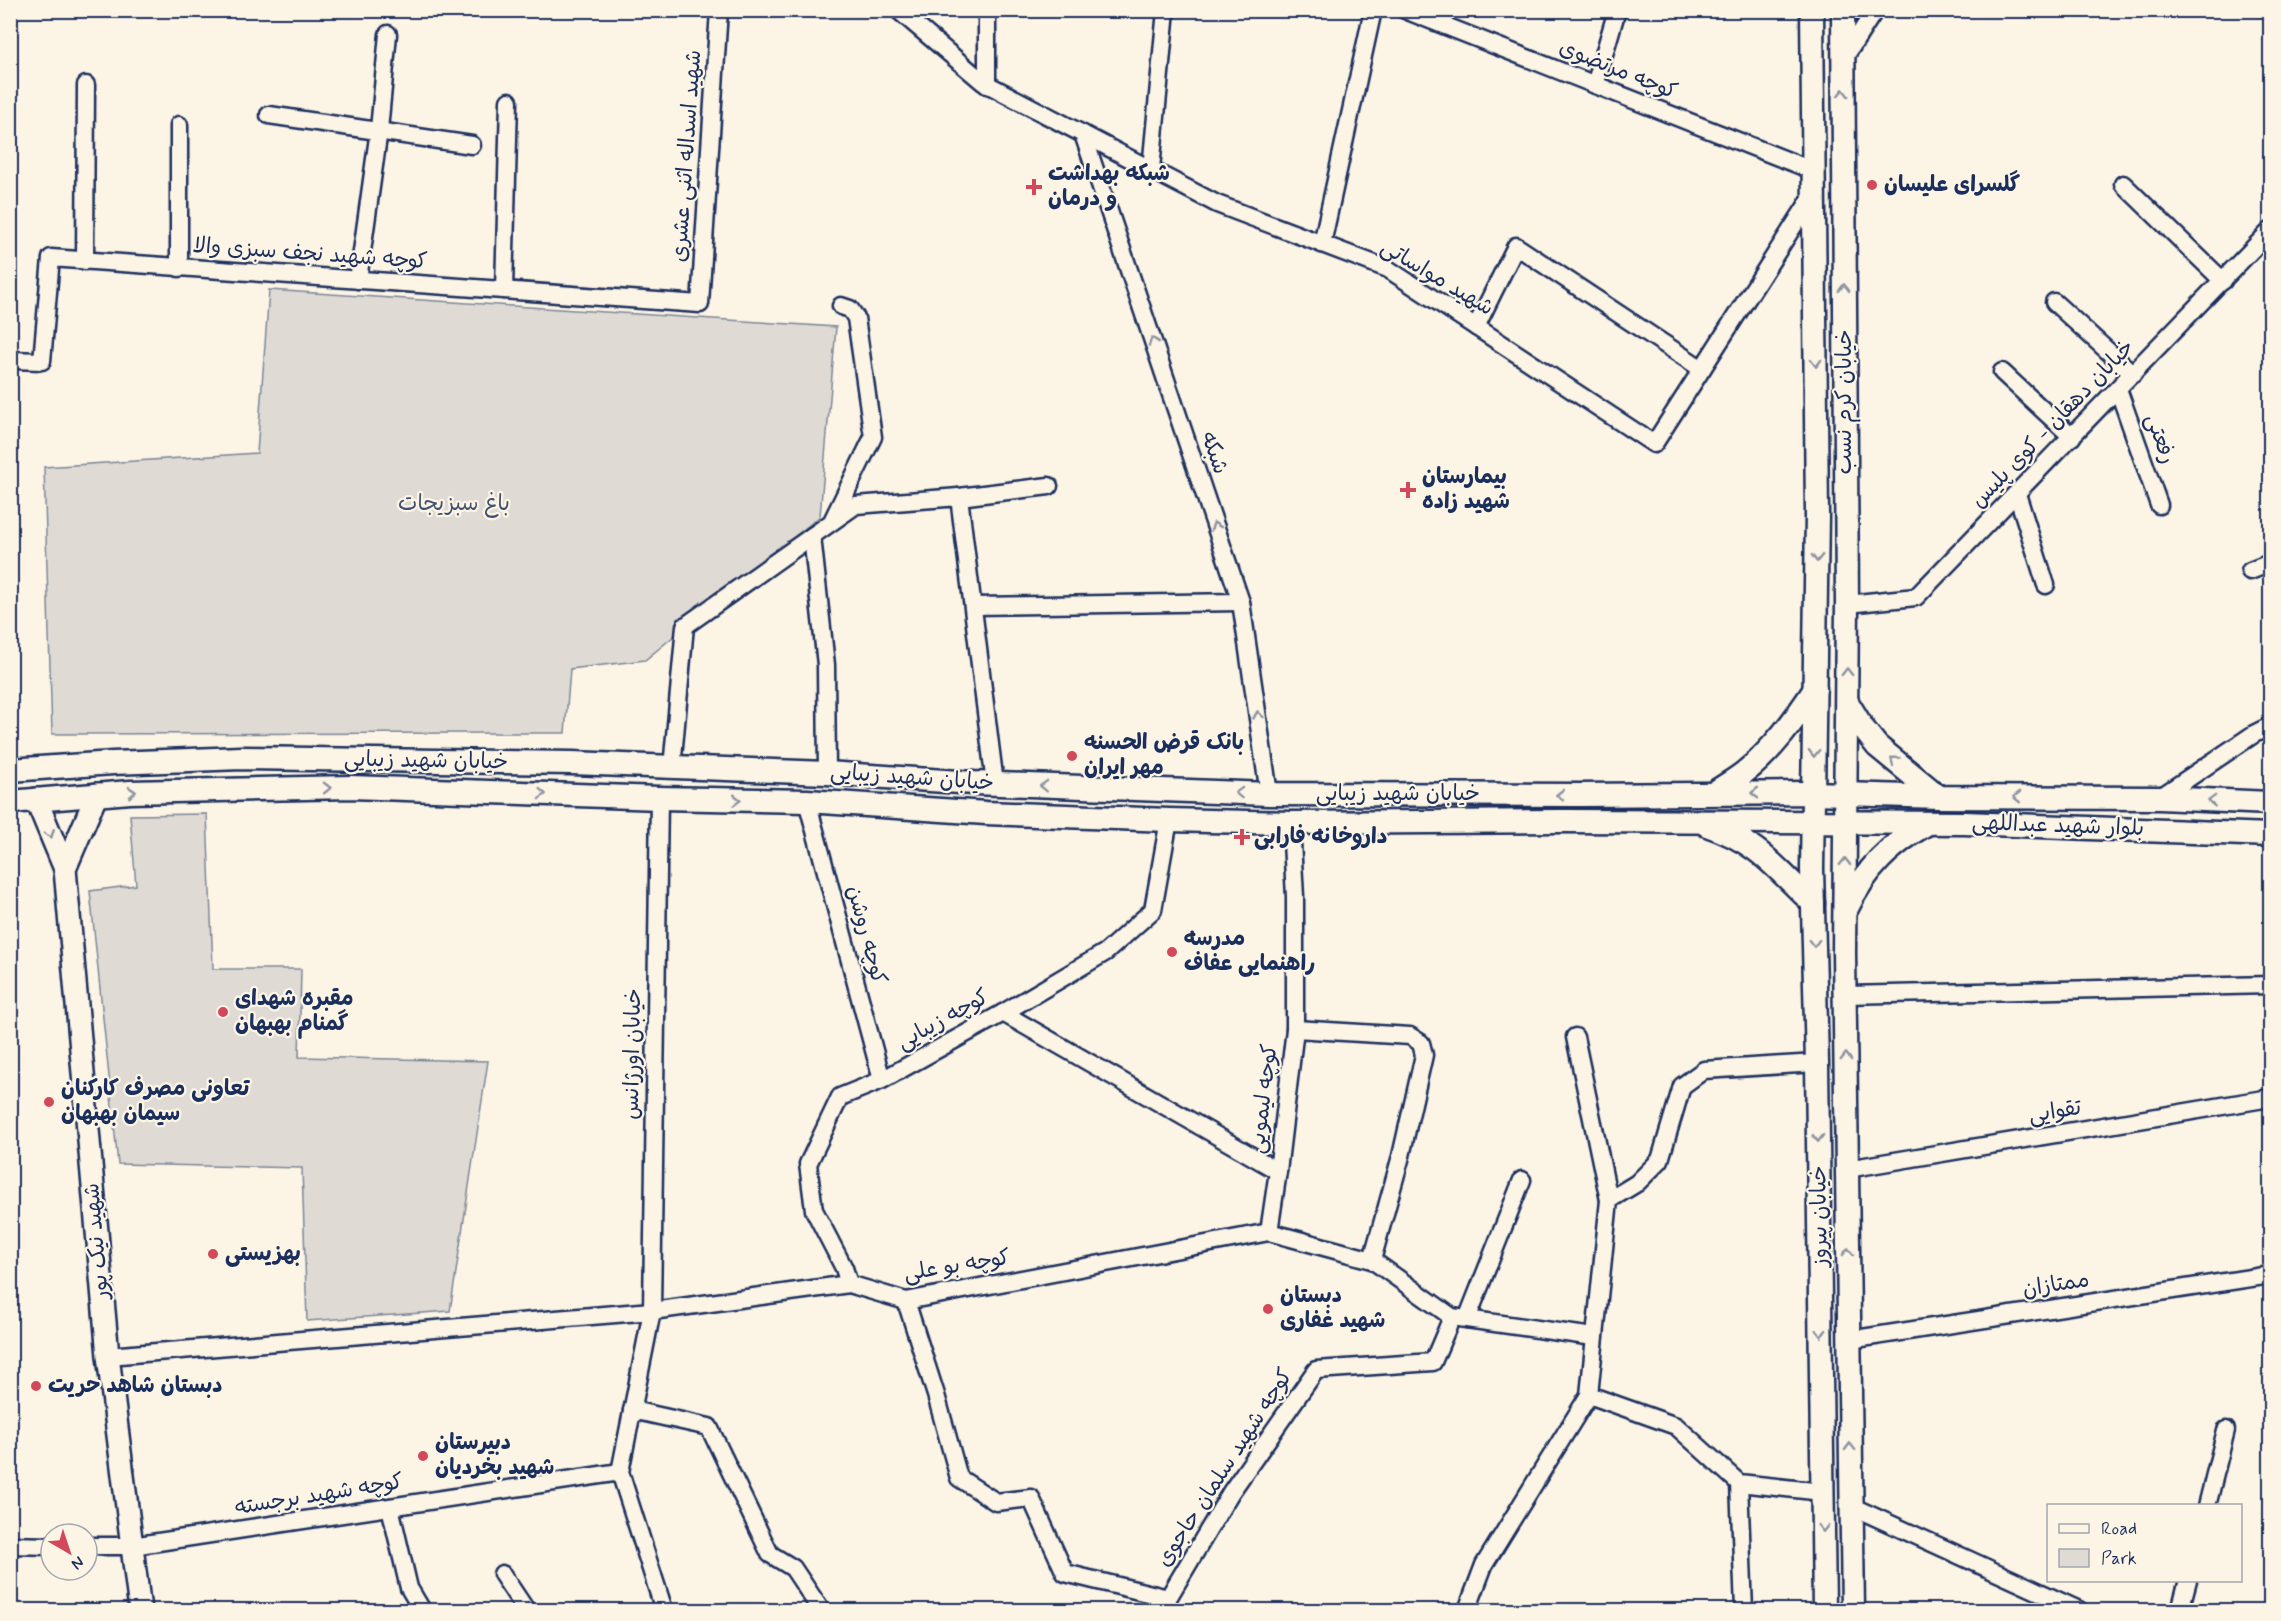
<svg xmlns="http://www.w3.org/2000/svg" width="2281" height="1621" font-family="Mynerve,'Playpen Sans Arabic',sans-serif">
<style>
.green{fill:#dfdbd4;stroke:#7d8599;stroke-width:1.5}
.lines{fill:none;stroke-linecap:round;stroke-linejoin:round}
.minor-casing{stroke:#1b2f5e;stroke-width:21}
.tertiary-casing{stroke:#1b2f5e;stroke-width:26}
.secondary-casing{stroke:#1b2f5e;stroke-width:27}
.minor{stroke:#fcf5e5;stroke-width:16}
.tertiary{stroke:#fcf5e5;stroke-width:21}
.secondary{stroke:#fcf5e5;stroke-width:22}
.oneway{stroke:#8c92a2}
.poi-dot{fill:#d1495b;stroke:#fcf5e5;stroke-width:2}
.labels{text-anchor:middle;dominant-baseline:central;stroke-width:4.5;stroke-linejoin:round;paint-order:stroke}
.street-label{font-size:22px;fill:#1b2f5e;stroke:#fcf5e5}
.poi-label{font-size:22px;font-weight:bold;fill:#1b2f5e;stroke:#fcf5e5;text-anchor:start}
.park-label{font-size:22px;fill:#425176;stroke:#fcf5e5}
</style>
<rect width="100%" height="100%" fill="#fcf5e5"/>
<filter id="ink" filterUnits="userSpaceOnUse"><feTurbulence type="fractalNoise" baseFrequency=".0167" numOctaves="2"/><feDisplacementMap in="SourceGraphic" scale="12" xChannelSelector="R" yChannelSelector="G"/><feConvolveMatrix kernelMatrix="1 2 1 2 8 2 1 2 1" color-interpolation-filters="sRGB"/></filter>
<g filter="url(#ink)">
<!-- green -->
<g class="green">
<polygon points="269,290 836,327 820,516 645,660 570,669 565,733 52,734 44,467 257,453"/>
<polygon points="207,814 213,969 301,969 299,1057 488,1061 450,1311 307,1321 302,1168 118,1164 90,891 136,885 130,815"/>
</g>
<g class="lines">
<defs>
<g id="minor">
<polyline points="898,10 983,82 1217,204 1388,269 1654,444 1814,194"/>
<polyline points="987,10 987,85"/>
<polyline points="1405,10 1814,171"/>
<polyline points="1843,60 1875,10"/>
<polyline points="1595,85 1617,10"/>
<polyline points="269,115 472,145"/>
<polyline points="179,125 179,268"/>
<polyline points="1083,134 1241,602 1269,794"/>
<polyline points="1151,169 1166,10"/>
<polyline points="2123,184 2223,281"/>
<polyline points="1322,244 1373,10"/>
<polyline points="85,261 86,85"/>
<polyline points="358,280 379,130 388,34"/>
<polyline points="504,290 509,101"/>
<polyline points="2054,302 2133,374"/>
<polyline points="1476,327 1516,246 1702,369"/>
<polyline points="10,360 42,361 51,258 700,304 719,10"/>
<polyline points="2002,372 2072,437"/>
<polyline points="2118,389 2159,505"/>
<polyline points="2017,494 2046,585"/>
<polyline points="959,497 1049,486"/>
<polyline points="833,519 873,437 856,318 850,309 841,306"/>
<polyline points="2250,571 2270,563"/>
<polyline points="1847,604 1916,597 2270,231"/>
<polyline points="974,606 1241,602"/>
<polyline points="672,768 685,626 812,536"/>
<polyline points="827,773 826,665 812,536 856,505 959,497 995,784"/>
<polyline points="659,798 652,1311 620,1472 664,1610"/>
<polyline points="2159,798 2254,734 2270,726"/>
<polyline points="807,801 882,1080"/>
<polyline points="1846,995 2270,985"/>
<polyline points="1003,1013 1278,1171 1295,1029 1295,897 1291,823"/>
<polyline points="1295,1029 1410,1036 1421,1043 1424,1055 1401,1156 1372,1260"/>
<polyline points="1575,1037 1609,1200 1589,1395"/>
<polyline points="1847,1169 2270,1098"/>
<polyline points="1609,1200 1637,1183 1660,1160 1682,1086 1704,1070 1817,1063"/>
<polyline points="1269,1232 1278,1171"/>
<polyline points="849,1284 844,1268 814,1210 808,1164 840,1097 882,1080 1003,1013 1106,952 1153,910 1169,820"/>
<polyline points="906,1301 936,1395 959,1478 996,1502 1031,1498 1065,1573 1168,1598"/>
<polyline points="1467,1319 1522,1180"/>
<polyline points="1849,1340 2270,1275"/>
<polyline points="108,1356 652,1311 849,1284 906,1301 1269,1232 1372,1260 1452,1317 1594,1337"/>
<polyline points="632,1410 709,1427 770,1554 793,1568 821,1610"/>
<polyline points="1739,1483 1744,1610"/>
<polyline points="1851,1506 2079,1610"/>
<polyline points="2207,1506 2226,1430"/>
<polyline points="390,1507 409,1588 422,1610"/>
<polyline points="10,1545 51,1546"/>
<polyline points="87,1546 132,1546 620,1472"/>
<polyline points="502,1574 526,1610"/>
<polyline points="1161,1610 1231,1492 1316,1370 1433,1362 1452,1317"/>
<polyline points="1467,1610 1484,1565 1589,1395 1676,1426 1739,1483 1823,1492"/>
<polyline points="2180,1610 2188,1580"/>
</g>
<g id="tertiary">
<polyline points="36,799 65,869 108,1356 140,1610"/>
<polyline points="65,869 97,794"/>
</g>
<g id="secondary">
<polyline points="1812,10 1817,514 1812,869 1817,1063 1824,1610"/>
<polyline points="1843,10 1847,604 1844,953 1853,1610"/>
<polyline points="1847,702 1862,727 1877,746 1939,797"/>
<polyline points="10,770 113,763 241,758 572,763 827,773 974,783 1269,794 1579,795 1814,793 1939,797 2159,798 2270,803"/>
<path d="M1714,793C1724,786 1735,780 1745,772C1773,750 1795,719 1815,689"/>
<polyline points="10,802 130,792 351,787 659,798 807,801 986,813 1169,820 1291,823 1563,821 1964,823 2270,835"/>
<path d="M1707,825C1760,843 1775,868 1813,903"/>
<path d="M1847,908C1866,868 1890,845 1928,823"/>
</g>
</defs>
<!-- minor casing -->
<use href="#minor" class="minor-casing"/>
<!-- tertiary casing -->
<use href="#tertiary" class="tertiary-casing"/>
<!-- secondary casing -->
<use href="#secondary" class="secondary-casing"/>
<!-- minor -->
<use href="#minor" class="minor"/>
<!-- tertiary -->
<use href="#tertiary" class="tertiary"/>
<!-- secondary -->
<use href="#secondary" class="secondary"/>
</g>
<!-- one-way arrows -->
<defs><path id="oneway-chevron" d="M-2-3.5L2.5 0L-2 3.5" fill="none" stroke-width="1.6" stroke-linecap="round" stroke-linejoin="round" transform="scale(1.5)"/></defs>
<g class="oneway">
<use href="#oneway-chevron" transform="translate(1843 93) rotate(-90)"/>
<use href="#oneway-chevron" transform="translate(1844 288) rotate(-90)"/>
<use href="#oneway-chevron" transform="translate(1153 341) rotate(-109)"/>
<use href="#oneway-chevron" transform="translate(1816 363) rotate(89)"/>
<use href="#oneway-chevron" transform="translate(1215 526) rotate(-109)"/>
<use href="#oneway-chevron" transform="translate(1817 558) rotate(91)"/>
<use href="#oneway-chevron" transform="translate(1847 672) rotate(-90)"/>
<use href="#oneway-chevron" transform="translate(1258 715) rotate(-98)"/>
<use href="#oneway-chevron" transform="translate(1814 753) rotate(91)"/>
<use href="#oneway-chevron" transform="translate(1894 760) rotate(-140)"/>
<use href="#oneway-chevron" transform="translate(1044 786) rotate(-178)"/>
<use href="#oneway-chevron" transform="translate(327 788) rotate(-1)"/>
<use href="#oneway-chevron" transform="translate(132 792) rotate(-3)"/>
<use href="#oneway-chevron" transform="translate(1239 793) rotate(-178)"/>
<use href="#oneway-chevron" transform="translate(1755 793) rotate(180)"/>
<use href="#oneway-chevron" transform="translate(542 794) rotate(2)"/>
<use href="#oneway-chevron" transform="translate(1560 795) rotate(-180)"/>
<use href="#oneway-chevron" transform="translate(2017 797) rotate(-179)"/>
<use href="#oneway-chevron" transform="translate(737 800) rotate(1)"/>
<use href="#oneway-chevron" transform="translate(2212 801) rotate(-178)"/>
<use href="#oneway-chevron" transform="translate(50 834) rotate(68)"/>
<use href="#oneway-chevron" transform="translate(1845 862) rotate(-89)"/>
<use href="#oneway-chevron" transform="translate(1814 943) rotate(89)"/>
<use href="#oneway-chevron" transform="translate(1846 1057) rotate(-90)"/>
<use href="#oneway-chevron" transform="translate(1818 1138) rotate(89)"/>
<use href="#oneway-chevron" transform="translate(1848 1252) rotate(-91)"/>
<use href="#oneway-chevron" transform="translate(1821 1333) rotate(89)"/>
<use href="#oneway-chevron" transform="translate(1850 1447) rotate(-91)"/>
<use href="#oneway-chevron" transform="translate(1823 1528) rotate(89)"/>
</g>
</g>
<!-- markers -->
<g class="poi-dot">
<circle cx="1872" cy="185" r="6"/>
<path d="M1031 178h6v6h6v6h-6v6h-6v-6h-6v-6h6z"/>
<path d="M1405 481h6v6h6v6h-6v6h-6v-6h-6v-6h6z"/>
<circle cx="1072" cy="756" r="6"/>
<path d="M1239 828h6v6h6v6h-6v6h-6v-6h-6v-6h6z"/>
<circle cx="1172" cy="952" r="6"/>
<circle cx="223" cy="1012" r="6"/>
<circle cx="49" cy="1102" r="6"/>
<circle cx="213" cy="1254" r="6"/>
<circle cx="1268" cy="1309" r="6"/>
<circle cx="36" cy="1386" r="6"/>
<circle cx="423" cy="1456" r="6"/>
</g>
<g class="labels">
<!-- street labels -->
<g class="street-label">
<text transform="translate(1618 70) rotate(22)">کوچه مرتضوی</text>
<text transform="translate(687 156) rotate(-86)">شهید اسداله اثنی عشری</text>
<text transform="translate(310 254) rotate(4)">کوچه شهید نجف سبزی والا</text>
<text transform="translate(1437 278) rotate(31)">شهید مواساتی</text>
<text transform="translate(1845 402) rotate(-90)">خیابان کرم نسب</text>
<text transform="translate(2053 424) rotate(-46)">خیابان دهقان - کوی پلیس</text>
<text transform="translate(2160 439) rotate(71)">رفعتی</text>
<text transform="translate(1214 453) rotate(71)">شبکه</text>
<text transform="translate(426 761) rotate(1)">خیابان شهید زیبایی</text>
<text transform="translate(912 778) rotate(4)">خیابان شهید زیبایی</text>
<text x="1398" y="794">خیابان شهید زیبایی</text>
<text transform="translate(2058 826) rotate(2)">بلوار شهید عبداللهی</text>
<text transform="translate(866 935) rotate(75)">کوچه روشن</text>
<text transform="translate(943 1020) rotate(-29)">کوچه زیبایی</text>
<text transform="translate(633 1054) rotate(-89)">خیابان اورژانس</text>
<text transform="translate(1264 1099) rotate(-83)">کوچه لیمویی</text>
<text transform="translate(2055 1112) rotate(-9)">تقوایی</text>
<text transform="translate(1820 1216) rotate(-91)">خیابان پیروز</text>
<text transform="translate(97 1241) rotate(-95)">شهید نیک پور</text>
<text transform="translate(957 1266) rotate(-9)">کوچه بو علی</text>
<text transform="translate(2056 1285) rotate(-9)">ممتازان</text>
<text transform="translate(1225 1468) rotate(-57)">کوچه شهید سلمان حاجوی</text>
<text transform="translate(319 1495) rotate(-9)">کوچه شهید برجسته</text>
</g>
<!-- poi labels -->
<g class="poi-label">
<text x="1048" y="174">شبکه بهداشت<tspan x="1048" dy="25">و درمان</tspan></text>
<text x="1884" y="185">گلسرای علیسان</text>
<text x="1422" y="477">بیمارستان<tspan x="1422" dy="25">شهید زاده</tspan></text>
<text x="1084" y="743">بانک قرض الحسنه<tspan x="1084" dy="25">مهر ایران</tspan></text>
<text x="1254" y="837">داروخانه فارابی</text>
<text x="1184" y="939">مدرسه<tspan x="1184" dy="25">راهنمایی عفاف</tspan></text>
<text x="235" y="999">مقبره شهدای<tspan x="235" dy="25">گمنام بهبهان</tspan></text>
<text x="61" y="1089">تعاونی مصرف کارکنان<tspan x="61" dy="25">سیمان بهبهان</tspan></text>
<text x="225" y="1254">بهزیستی</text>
<text x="1280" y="1296">دبستان<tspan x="1280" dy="25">شهید غفاری</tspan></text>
<text x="48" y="1386">دبستان شاهد حریت</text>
<text x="435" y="1443">دبیرستان<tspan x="435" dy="25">شهید بخردیان</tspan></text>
</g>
<!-- park labels -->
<g class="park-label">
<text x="454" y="504">باغ سبزیجات</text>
</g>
</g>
<!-- margin -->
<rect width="2281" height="1621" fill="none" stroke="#fcf5e5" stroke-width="36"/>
<rect x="18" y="18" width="2245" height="1585" fill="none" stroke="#1b2f5e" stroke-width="2" filter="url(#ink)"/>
<!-- legend -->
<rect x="2047" y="1504" width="195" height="78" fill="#fcf5e5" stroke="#a2a6af" stroke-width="1.5"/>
<rect x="2059" y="1524" width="30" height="9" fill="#fcf5e5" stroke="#a2a6af" stroke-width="1.5"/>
<text x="2101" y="1534" font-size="18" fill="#1b2f5e">Road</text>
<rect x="2059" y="1549" width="30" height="18" fill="#dfdbd4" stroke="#a2a6af" stroke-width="1.5"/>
<text x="2101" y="1564" font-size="18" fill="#1b2f5e">Park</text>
<!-- north arrow -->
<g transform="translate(69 1552) rotate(141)"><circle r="28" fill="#fcf5e5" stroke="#a2a6af" stroke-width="1.5"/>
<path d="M0-4.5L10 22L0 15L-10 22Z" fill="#d1495b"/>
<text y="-9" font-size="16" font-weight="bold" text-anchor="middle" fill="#1b2f5e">N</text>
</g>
</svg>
